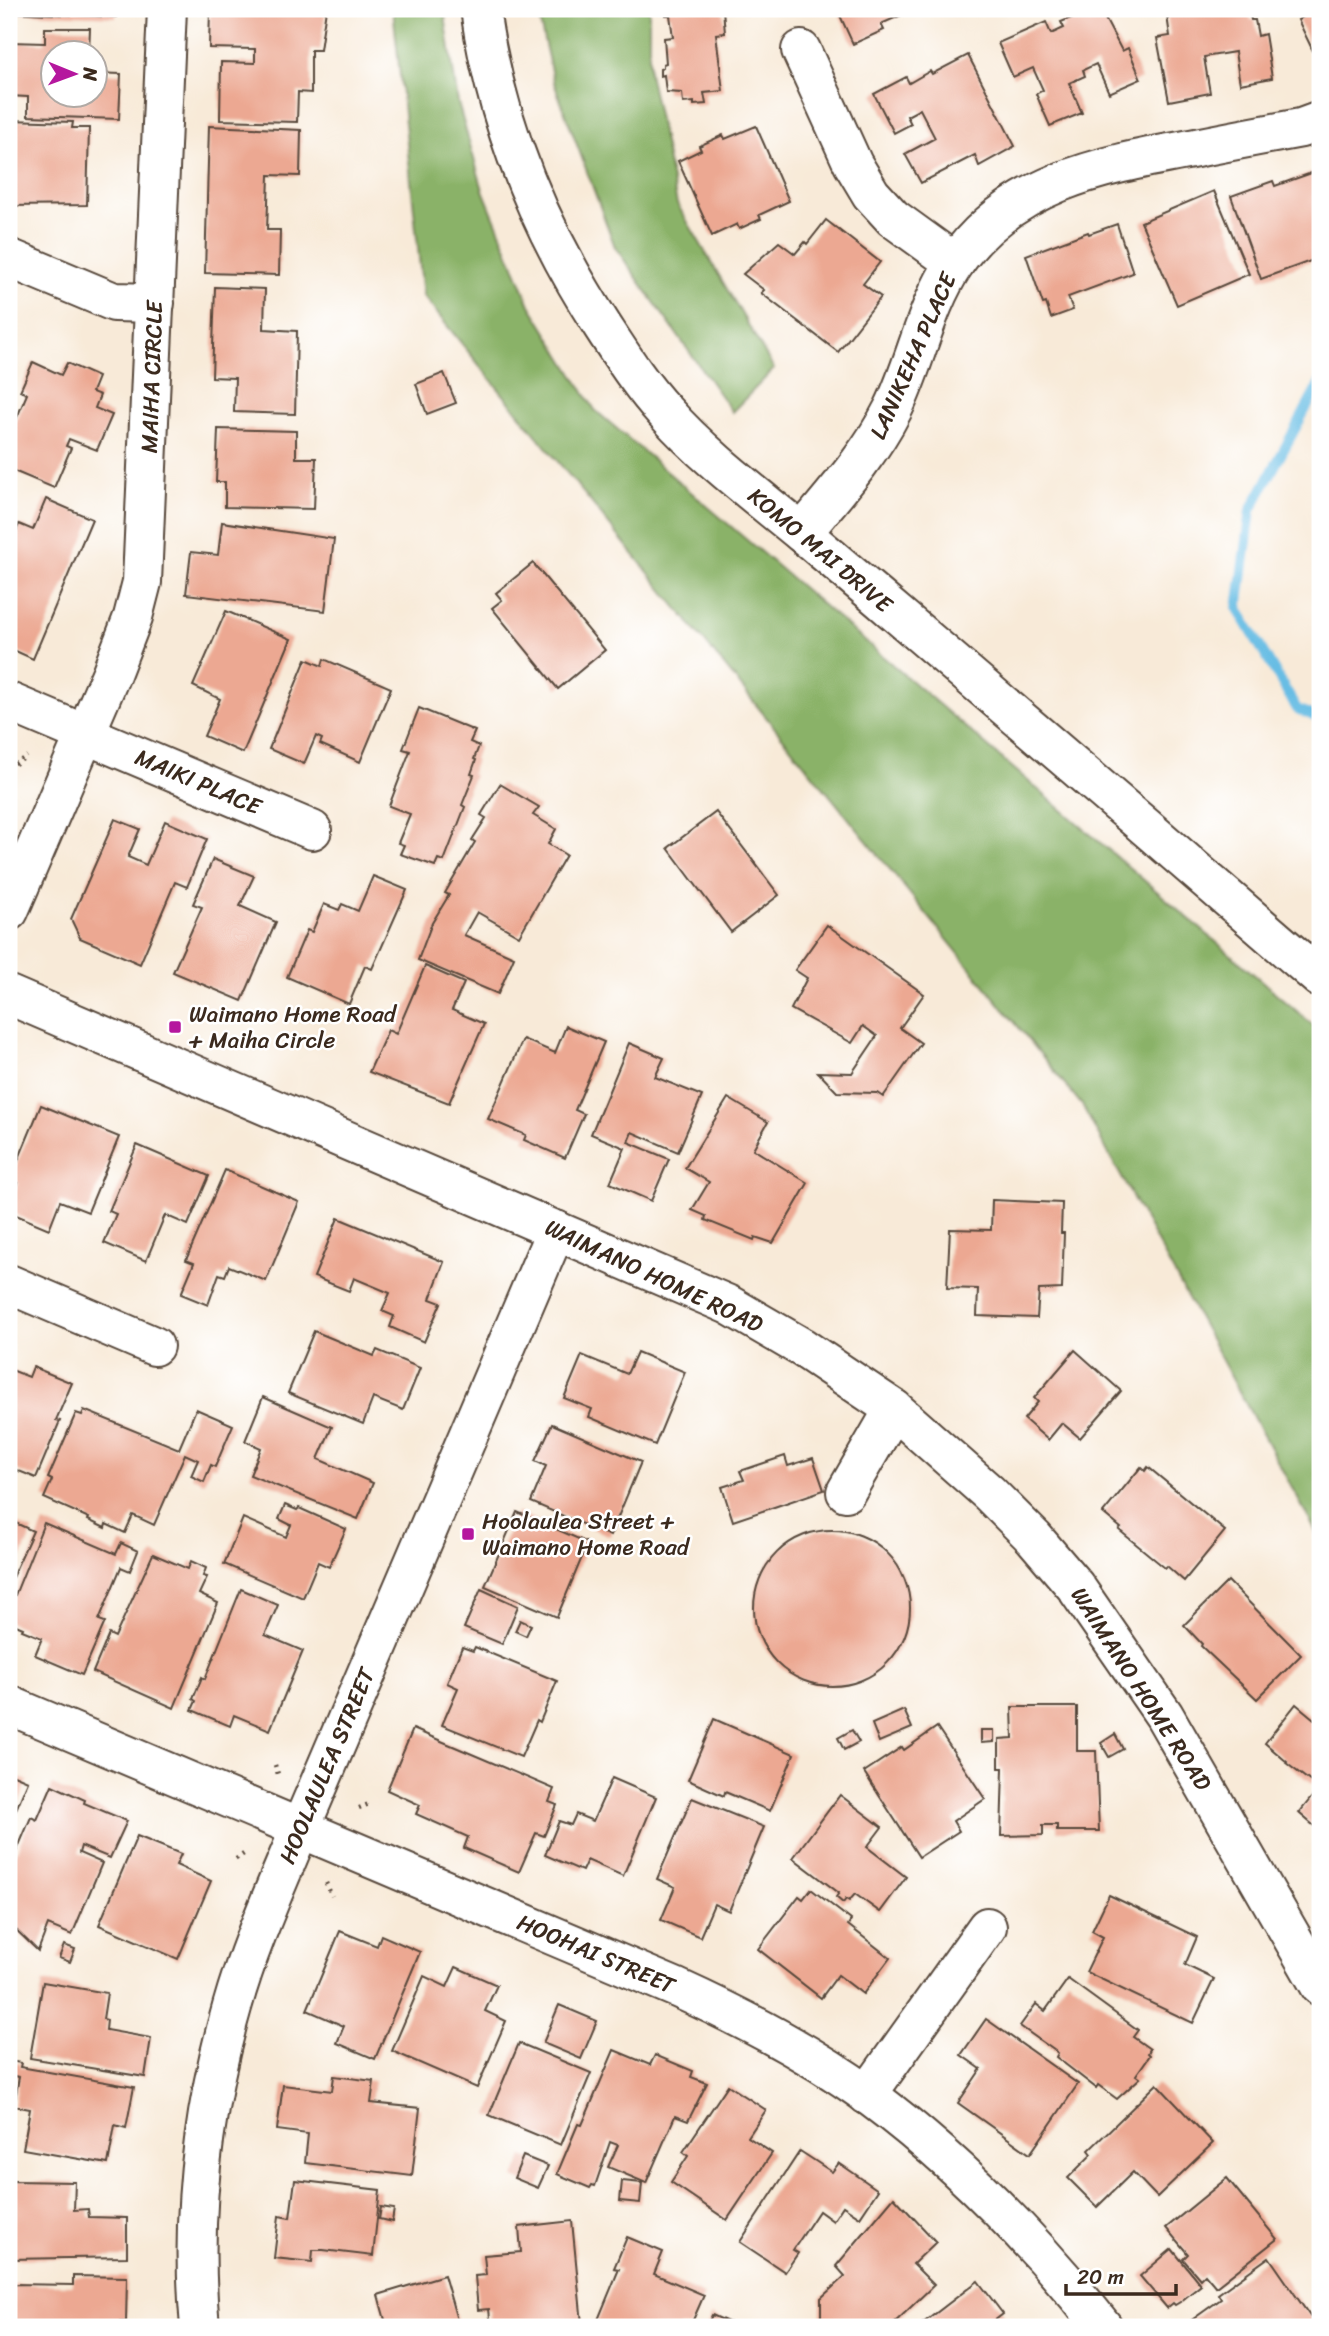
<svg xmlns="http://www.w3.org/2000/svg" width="1329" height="2336" font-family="Sriracha,sans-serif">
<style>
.forest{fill:#8ab268;stroke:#626e43;stroke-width:2}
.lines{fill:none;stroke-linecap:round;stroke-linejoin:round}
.stream{stroke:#67bde4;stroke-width:10}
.building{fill:#eca892}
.minor-casing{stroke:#57473a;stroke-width:42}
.major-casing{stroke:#57473a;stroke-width:42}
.path{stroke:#57473a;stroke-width:4.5;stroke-dasharray:2 5;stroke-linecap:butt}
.minor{stroke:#fff;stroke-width:38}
.major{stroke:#fff;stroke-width:38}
.poi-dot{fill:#b5179e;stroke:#fff;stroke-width:2.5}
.labels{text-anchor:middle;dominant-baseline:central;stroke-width:5;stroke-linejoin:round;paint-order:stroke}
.street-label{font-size:23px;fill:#3b2a1e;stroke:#fff}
.poi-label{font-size:23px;fill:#3b2a1e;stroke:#fff;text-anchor:start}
</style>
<rect width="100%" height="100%" fill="#fff"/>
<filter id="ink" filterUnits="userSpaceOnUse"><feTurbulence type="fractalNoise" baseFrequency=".0143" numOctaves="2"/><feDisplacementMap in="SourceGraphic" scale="14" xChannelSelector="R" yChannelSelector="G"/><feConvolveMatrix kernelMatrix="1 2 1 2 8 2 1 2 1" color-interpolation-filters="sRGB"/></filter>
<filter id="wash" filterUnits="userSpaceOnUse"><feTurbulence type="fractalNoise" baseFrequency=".00686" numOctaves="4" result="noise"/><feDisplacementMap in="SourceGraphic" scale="28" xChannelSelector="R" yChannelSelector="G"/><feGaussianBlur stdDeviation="1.57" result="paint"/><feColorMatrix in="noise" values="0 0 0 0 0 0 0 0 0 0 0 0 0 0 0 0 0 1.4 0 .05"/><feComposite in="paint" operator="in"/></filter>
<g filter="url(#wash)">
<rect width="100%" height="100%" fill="#f8ead8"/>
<!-- forest -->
<g class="forest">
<polygon points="393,9 444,9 458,103 483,190 530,305 595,410 1320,1031 1320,1539 1082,1105 423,296"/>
<polygon points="537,9 649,9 649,73 677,204 774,369 732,412 615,247 553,80"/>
</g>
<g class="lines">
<!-- stream -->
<polyline class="stream" points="1320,383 1251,510 1238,609 1297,709 1320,719"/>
</g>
<g id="blocks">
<!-- building -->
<g class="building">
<polygon points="9,9 116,9 116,17 9,12"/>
<polygon points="210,9 326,9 320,50 311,50 311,93 298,92 297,122 220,120 221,62 255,63 255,49 209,48"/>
<polygon points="665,9 723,9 725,33 716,34 723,91 704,93 706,104 694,105 694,102 683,103 682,93 666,92 664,75 660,76 660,69 663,68 663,64 666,63 664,38 673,37 670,15 666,15"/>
<polygon points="837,9 908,9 903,11 904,14 881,24 884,30 853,44"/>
<polygon points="1093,9 1100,9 1122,51 1128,48 1141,79 1109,93 1096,64 1083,70 1085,76 1069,83 1082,113 1050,126 1036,94 1043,90 1033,68 1013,77 998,43 1046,22 1051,34 1064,28 1061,22"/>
<polygon points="1166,9 1249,9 1251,20 1255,20 1258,36 1265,34 1272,78 1240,84 1235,52 1204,57 1210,93 1169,101 1157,38 1170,36"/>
<polygon points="1298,9 1320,9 1320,47 1313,51 1298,20 1303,17"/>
<polygon points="45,28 90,28 89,52 52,52 52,94 94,94 94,73 121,74 119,119 28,116 28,97 9,96 9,42 45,43"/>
<polygon points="968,55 1015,146 979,166 975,155 921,183 905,154 935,138 920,109 907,116 911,124 894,133 874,94 906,77 909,83 930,71 932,74"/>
<polygon points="9,120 73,122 72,128 89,128 87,205 9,206"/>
<polygon points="209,126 301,130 300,176 269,175 267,230 280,230 279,275 205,273"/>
<polygon points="756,126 789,201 759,215 761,219 739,229 737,224 712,236 678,161 701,150 699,146 723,135 725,139"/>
<polygon points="1320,170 1320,243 1314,245 1319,258 1261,279 1231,196 1273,181 1275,186"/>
<polygon points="1214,191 1249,274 1177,305 1141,222"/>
<polygon points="826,220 880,262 863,284 881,297 838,352 761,293 764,290 743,274 779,242 795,254 805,242 807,244"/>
<polygon points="1117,224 1133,273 1068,297 1073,310 1051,318 1046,303 1043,304 1026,255 1088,232 1089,234"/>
<polygon points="215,287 265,289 264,329 297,331 295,414 234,412 235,378 212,377"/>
<polygon points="33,362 61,375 67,363 98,377 92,392 100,395 95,408 112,415 97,450 69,439 66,446 71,448 54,488 9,469 9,436 27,394 20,391"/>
<polygon points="444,373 456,403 427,414 416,384"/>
<polygon points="218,429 296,431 296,458 316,458 314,509 225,507 225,482 216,482"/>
<polygon points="46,499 92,519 33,659 9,648 9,547 19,524 33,530"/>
<polygon points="222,522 334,539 325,611 186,594 191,552 218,555"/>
<polygon points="533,563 605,650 558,689 492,608 502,600 496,593"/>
<polygon points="226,611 291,639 243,753 204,736 220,699 193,686"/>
<polygon points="306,659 322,666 324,659 391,688 360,762 320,744 322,739 316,736 304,764 269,749"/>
<polygon points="419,708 475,731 470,742 479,746 474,759 476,760 471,774 474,775 462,805 465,807 444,861 438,859 435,866 400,854 404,845 398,843 410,814 389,806 410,751 403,749"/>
<polygon points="500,784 539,807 533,815 556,829 548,844 566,855 519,936 477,912 464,935 514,957 498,994 418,960 432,923 449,895 445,893 475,842 472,840 486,818 481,815"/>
<polygon points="716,812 779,895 731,932 668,848"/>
<polygon points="115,819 140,829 128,857 146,865 165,821 207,839 187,887 175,882 140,964 80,938 71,919"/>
<polygon points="213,859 254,876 240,906 276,922 242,1001 173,972 202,907 193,904"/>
<polygon points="373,876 407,890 372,969 365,966 349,1004 287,977 307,930 312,932 324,904 339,910 342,904 358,911"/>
<polygon points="827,925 924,994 900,1028 921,1043 883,1097 877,1093 837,1092 818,1072 852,1073 877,1036 863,1026 852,1043 791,1009 807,978 795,970"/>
<polygon points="425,966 464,983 452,1010 484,1024 449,1103 369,1072 388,1030 396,1034"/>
<polygon points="566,1026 604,1042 575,1110 584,1114 565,1158 524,1140 526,1135 488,1119 523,1039 555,1053"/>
<polygon points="629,1043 664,1058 655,1077 702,1096 678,1152 632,1132 628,1142 669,1159 651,1201 610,1183 625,1148 591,1134"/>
<polygon points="728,1098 768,1122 753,1149 808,1183 773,1243 755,1237 754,1240 705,1220 706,1216 692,1210 709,1182 685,1168"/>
<polygon points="41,1105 119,1137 88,1212 60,1201 49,1229 9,1212 9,1205 18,1183 10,1180"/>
<polygon points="137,1145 209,1176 188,1225 165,1215 146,1261 104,1243 116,1214 109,1211"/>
<polygon points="225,1170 299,1202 266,1281 229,1266 225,1276 219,1274 208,1305 181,1294 194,1263 186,1260"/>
<polygon points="992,1200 1062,1203 1061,1233 1064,1233 1062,1289 1039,1290 1037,1318 977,1316 978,1289 947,1288 950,1229 991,1230"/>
<polygon points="338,1218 444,1262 430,1299 441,1303 424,1342 390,1327 394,1316 382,1311 390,1293 354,1278 349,1291 314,1277"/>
<polygon points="314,1331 374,1356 377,1350 420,1368 403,1410 373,1398 363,1424 288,1393"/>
<polygon points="1075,1350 1121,1391 1080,1438 1062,1423 1048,1440 1024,1419 1038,1402 1034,1398"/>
<polygon points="637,1352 685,1372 655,1445 589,1417 592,1409 564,1398 582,1355 627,1374"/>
<polygon points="33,1367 72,1383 56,1420 60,1421 36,1478 9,1467 9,1369 29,1377"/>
<polygon points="263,1397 332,1427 318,1459 373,1483 358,1519 250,1475 261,1448 245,1441"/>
<polygon points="196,1409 233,1425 215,1467 211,1465 204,1482 191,1476 198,1460 185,1454 154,1525 133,1515 125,1533 106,1524 105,1528 88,1520 89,1518 44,1498 52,1480 48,1478 76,1413 82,1415 84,1410 179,1449"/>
<polygon points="552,1424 641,1462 610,1536 531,1502 546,1466 535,1461"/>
<polygon points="785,1456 788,1466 813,1458 824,1490 733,1521 722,1487 744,1480 740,1471"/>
<polygon points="1141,1467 1145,1471 1148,1467 1225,1531 1184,1581 1167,1566 1165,1568 1119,1530 1121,1528 1103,1513"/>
<polygon points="285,1505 297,1510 299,1508 346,1529 329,1567 318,1562 303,1598 224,1564 243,1518 286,1537 291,1525 279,1519"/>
<polygon points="517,1512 588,1543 557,1617 485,1586"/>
<polygon points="9,1520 33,1531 9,1584"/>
<polygon points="44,1523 116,1554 121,1543 138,1551 130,1571 121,1567 99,1620 105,1622 82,1675 35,1655 42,1638 22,1630 23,1628 9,1622 9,1610"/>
<circle cx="832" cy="1608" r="78"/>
<polygon points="153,1554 188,1569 191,1561 206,1568 203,1576 207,1577 199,1594 218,1603 174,1708 93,1672 109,1634 115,1637"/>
<polygon points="1228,1581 1301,1655 1257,1699 1201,1646 1202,1644 1184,1625"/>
<polygon points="241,1589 278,1605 265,1635 303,1651 270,1730 234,1715 230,1726 192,1710 196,1701 193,1699 202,1677 205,1679"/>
<polygon points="481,1589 518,1606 502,1644 464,1628"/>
<polygon points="520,1620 531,1625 526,1636 515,1631"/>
<polygon points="462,1647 473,1651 475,1647 557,1681 540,1722 537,1720 521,1757 442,1725 458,1688 447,1683"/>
<polygon points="1296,1704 1320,1724 1320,1831 1299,1813 1319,1788 1286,1763 1287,1762 1265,1743"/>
<polygon points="1012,1707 1077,1707 1077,1751 1096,1751 1099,1831 1057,1831 1057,1825 1043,1825 1043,1835 1001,1836 1003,1768 999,1768 999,1739 1013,1738"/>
<polygon points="904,1710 912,1728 879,1742 872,1724"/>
<polygon points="714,1719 794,1754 770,1811 725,1792 724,1796 688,1780"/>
<polygon points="937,1727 985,1799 953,1821 959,1831 919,1857 864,1772 902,1747 904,1750"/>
<polygon points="413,1729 554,1789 549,1802 557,1805 544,1836 536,1833 519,1872 464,1848 468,1837 416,1814 420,1805 387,1790"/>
<polygon points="852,1730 859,1742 844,1750 838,1738"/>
<polygon points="981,1730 994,1730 994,1742 981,1743"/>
<polygon points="1115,1734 1123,1749 1109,1757 1101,1743"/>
<polygon points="9,1773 28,1781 9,1826"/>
<polygon points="612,1778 656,1797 623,1876 587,1860 582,1871 545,1855 559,1821 571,1825 576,1814 593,1821"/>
<polygon points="52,1785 85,1800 84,1803 127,1821 110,1858 81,1846 79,1853 102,1863 72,1935 48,1925 38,1951 9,1923 9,1869 31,1817 37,1820"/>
<polygon points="840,1795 882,1827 867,1847 906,1877 880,1912 855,1894 849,1901 846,1899 843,1903 836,1897 839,1893 793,1858"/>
<polygon points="692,1798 764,1827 729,1911 714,1904 700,1937 661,1920 675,1887 657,1879"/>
<polygon points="137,1836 181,1854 176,1865 211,1881 178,1959 99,1925"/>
<polygon points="811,1889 851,1920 848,1925 890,1958 863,1994 838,1975 821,1998 758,1949 799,1896 803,1899"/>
<polygon points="1109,1895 1197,1937 1185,1965 1214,1979 1193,2023 1086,1972 1103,1937 1092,1931"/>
<polygon points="340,1931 377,1946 381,1935 420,1952 375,2059 337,2043 344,2026 307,2010"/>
<polygon points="64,1945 75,1949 70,1962 59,1958"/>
<polygon points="456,1967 497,1985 485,2011 506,2021 477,2088 392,2051 424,1976 447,1987"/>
<polygon points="1068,1979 1138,2030 1133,2037 1150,2049 1148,2053 1150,2055 1136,2075 1140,2078 1117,2099 1098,2085 1096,2088 1056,2057 1058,2053 1020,2026 1036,2004 1045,2011"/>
<polygon points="43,1982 107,1993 103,2019 107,2020 106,2030 151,2038 145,2077 30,2058"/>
<polygon points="559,2005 597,2021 581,2059 543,2043"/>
<polygon points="986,2019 1078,2084 1030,2154 958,2103 981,2069 961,2055"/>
<polygon points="519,2043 591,2073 561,2145 489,2115"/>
<polygon points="614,2050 650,2065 655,2055 693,2071 691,2077 707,2083 688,2121 675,2116 646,2183 608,2167 618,2145 610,2142 595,2186 592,2185 590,2188 557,2174 578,2124 582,2125"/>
<polygon points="9,2061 21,2063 20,2067 134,2087 126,2128 115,2125 108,2164 23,2149 30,2109 14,2106 19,2077 9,2075"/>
<polygon points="334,2076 374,2081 371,2103 420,2108 412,2176 305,2163 308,2134 277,2130 283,2085 332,2091"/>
<polygon points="1157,2084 1213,2143 1157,2197 1133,2172 1097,2207 1068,2178 1092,2154 1089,2150"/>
<polygon points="728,2085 766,2110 748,2137 772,2153 727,2220 671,2182 688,2156 683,2152"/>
<polygon points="800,2151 832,2172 839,2163 878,2190 860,2217 843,2206 833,2221 819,2211 793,2250 798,2253 785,2272 740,2242"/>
<polygon points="523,2156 548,2166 538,2188 514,2178"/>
<polygon points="1227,2178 1277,2239 1216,2287 1205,2274 1200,2279 1183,2259 1188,2254 1166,2228"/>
<polygon points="295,2180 380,2190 373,2256 323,2250 313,2250 312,2262 274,2258 279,2216 290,2218"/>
<polygon points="14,2181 75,2182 74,2210 88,2209 89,2217 127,2218 127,2257 9,2259 9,2183"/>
<polygon points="622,2181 642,2183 640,2203 620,2201"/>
<polygon points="894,2197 936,2242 913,2264 934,2285 890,2327 831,2327 821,2317 821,2298 845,2276 836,2266"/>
<polygon points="381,2207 394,2209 392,2222 379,2219"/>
<polygon points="572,2221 582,2324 547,2327 491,2327 489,2309 478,2310 475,2276 486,2275 484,2255 521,2252 519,2227"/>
<polygon points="627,2237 663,2252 654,2274 704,2295 690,2327 595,2327 619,2269 614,2268"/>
<polygon points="1172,2249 1201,2285 1180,2302 1175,2305 1173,2303 1167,2308 1140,2276"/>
<polygon points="1269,2257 1316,2325 1313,2327 1182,2327 1221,2299 1218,2294"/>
<polygon points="444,2275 459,2327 387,2327 378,2295"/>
<polygon points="73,2276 127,2277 126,2322 96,2322 96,2327 12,2327 13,2284 73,2285"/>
<polygon points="978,2281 1003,2314 994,2321 998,2327 918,2327"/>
<polygon points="712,2315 739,2327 706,2327"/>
</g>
</g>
</g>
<g filter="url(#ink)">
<use href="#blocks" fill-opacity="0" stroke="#57473a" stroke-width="2"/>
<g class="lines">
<defs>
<g id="minor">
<polyline points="801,50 853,164 871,194 893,218 955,263"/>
<polyline points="9,258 114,302 155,303"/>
<path d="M802,533C835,493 869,456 893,409C916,363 925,307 955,263C1009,184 1099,166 1186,150C1225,142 1263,135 1301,128L1320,121"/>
<polyline points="9,702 312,830"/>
<polyline points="9,911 111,674 133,617 142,582 167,9"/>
<polyline points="9,995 729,1305 803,1348 894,1409 989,1493 1034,1538 1075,1586 1164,1715 1320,1986"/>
<polyline points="9,1284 154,1346"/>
<polyline points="846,1492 894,1409"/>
<path d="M9,1705L677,1988C743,2018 809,2052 868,2095C957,2161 1034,2240 1103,2327"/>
<polyline points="867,2095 987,1927"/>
<path d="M200,2327C190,2219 202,2112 232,2007C249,1946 276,1887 300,1829L556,1230"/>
</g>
<path id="major" d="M480,9C496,124 540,230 603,327C622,356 641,386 665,412C706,458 756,495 803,534C851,574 897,614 944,654C1070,762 1195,869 1320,978"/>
</defs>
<!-- minor casing -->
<use href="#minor" class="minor-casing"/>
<!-- major casing -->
<use href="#major" class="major-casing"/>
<!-- path -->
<g class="path">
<polyline points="15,764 27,756"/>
<polyline points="275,1765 278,1774"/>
<polyline points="359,1808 369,1804"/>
<polyline points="236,1859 245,1853"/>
<polyline points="326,1883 332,1896"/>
</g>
<!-- minor -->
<use href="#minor" class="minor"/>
<!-- major -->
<use href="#major" class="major"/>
</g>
</g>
<!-- markers -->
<g class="poi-dot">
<rect x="168" y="1020" width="14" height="14" rx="3.5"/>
<rect x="461" y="1527" width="14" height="14" rx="3.5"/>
</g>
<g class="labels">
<!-- street labels -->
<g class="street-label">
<text transform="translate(913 356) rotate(-66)">LANIKEHA PLACE</text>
<text transform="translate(152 377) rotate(-88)">MAIHA CIRCLE</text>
<text transform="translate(820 550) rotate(40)">KOMO MAI DRIVE</text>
<text transform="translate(198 782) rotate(23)">MAIKI PLACE</text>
<text transform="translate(654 1276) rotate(25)">WAIMANO HOME ROAD</text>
<text transform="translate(1141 1689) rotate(57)">WAIMANO HOME ROAD</text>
<text transform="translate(327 1766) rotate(-67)">HOOLAULEA STREET</text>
<text transform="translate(596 1954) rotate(23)">HOOHAI STREET</text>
</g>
<!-- poi labels -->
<g class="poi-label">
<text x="189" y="1014">Waimano Home Road<tspan x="189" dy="26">+ Maiha Circle</tspan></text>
<text x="482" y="1521">Hoolaulea Street +<tspan x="482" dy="26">Waimano Home Road</tspan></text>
</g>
</g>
<!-- margin -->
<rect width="1329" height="2336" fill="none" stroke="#fff" stroke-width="35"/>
<!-- north arrow -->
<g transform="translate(74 74) rotate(91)"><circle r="33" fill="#ffffff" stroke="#b1aaa5" stroke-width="2"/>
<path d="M0-5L12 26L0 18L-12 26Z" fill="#b5179e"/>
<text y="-10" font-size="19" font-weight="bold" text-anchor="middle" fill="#3b2a1e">N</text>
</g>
<!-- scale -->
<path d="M1066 2284v10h110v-10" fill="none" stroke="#3b2a1e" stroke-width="3.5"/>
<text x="1077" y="2284" font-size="21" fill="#3b2a1e" stroke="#ffffff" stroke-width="5" paint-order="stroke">20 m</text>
</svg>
